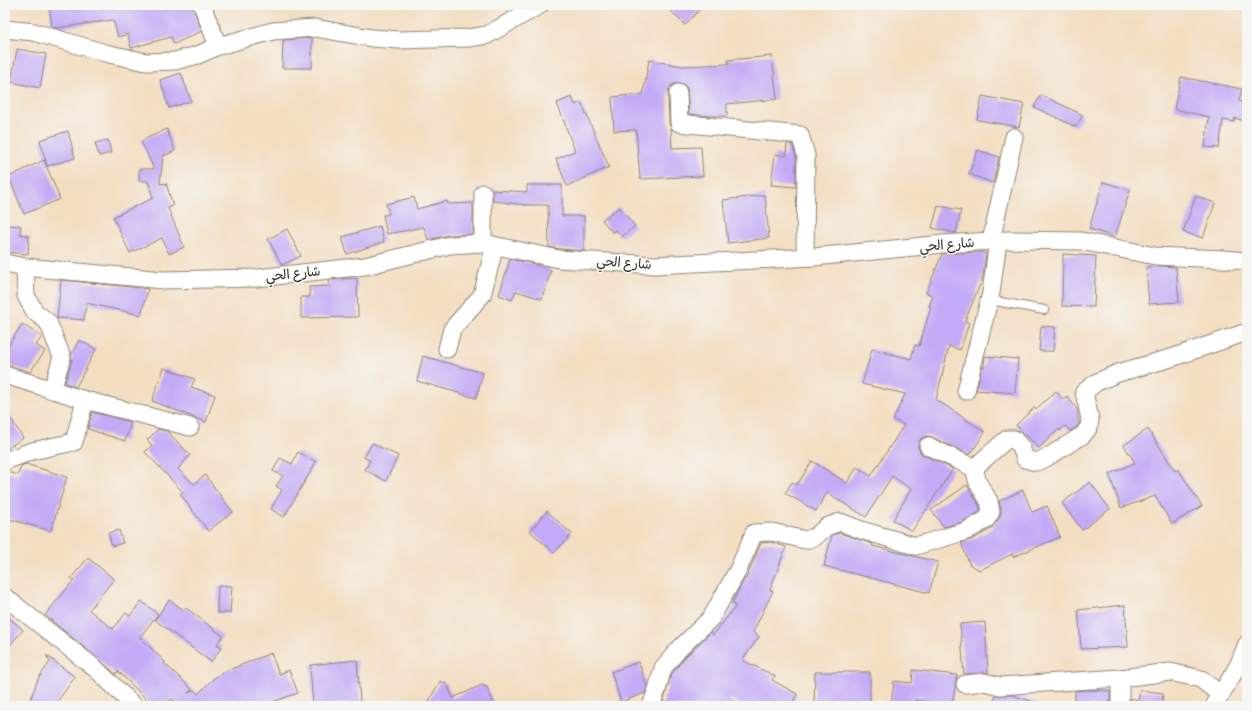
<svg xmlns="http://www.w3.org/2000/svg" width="1252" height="711" font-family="Pangolin,'Playpen Sans Arabic',sans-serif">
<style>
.building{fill:#c3aaf6}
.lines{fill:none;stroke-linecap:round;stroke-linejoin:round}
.service-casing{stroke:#8f8476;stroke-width:10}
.minor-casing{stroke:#8f8476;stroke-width:19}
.service{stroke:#fff;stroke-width:8}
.minor{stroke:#fff;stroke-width:17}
.labels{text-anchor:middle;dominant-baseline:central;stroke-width:3;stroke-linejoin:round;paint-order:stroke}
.street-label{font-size:13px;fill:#2b2b2b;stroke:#f6f6f2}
</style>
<rect width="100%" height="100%" fill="#f6f6f2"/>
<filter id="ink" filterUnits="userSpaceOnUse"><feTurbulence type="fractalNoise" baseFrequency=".025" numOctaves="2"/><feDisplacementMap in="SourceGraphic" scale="8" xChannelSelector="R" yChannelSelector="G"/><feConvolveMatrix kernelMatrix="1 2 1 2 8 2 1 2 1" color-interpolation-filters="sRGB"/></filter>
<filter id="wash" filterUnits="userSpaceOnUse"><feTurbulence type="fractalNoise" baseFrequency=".012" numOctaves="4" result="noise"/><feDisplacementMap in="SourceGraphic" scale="16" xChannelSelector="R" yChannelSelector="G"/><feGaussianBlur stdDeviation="0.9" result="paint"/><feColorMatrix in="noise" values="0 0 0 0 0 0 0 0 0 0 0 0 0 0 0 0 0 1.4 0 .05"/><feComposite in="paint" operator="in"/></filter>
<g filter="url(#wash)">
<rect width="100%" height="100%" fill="#f3dec2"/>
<g id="blocks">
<!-- building -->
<g class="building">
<polygon points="49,5 192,5 202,31 174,44 171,37 131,48 128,34 118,37 113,20 57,28 52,27"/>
<polygon points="665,5 704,5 685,25"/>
<polygon points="312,38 312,68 282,68 283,40"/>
<polygon points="17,49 46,54 40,88 11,82"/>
<polygon points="772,56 777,99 727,104 727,116 708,116 689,114 687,88 683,84 678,83 672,85 669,89 668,93 669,123 671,128 672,148 701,147 703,176 640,179 636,130 614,131 612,97 643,94 649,60 682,66 728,64 728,60"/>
<polygon points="181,73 191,101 169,108 160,80"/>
<polygon points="1181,77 1242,89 1239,101 1247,104 1247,122 1235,118 1234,122 1223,120 1219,148 1205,147 1209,117 1174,109"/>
<polygon points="1041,95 1083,115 1076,127 1034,107"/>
<polygon points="982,96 1024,104 1019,127 977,120"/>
<polygon points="572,97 575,105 581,102 609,167 567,186 556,159 575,151 557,103"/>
<polygon points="167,129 175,151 163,156 160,184 166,183 173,206 168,208 184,247 169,254 162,238 130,253 113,217 153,198 148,181 139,181 139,169 154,169 141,141"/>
<polygon points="68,131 75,158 47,166 40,140"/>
<polygon points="108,140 111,153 99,156 95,143"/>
<polygon points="787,144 792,144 796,156 796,187 771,185 775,154 786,156"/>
<polygon points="978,150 999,157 993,183 969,174"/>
<polygon points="44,160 60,199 24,214 9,177"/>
<polygon points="1103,182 1130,190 1115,237 1089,229"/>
<polygon points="527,185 562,185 562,216 584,216 584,251 560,249 549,247 548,205 527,205 493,201 492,190 527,192"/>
<polygon points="765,195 769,238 728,243 723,200"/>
<polygon points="1196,196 1215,203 1203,238 1183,232"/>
<polygon points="414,197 417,209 447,201 448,204 473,203 473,234 449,235 428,240 424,227 387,234 383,215 389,214 386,204"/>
<polygon points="938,206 961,210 956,233 932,228"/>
<polygon points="619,207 635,226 622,237 616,230 612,232 602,220"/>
<polygon points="5,225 21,226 20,234 29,236 28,254 5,252"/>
<polygon points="380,226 384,242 347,254 342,237"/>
<polygon points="287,229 301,256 282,265 268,239"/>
<polygon points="982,252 986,253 983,277 965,321 969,323 960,350 949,346 936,400 943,404 985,432 970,455 932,437 927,436 922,438 919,441 918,447 920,452 923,455 953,469 912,531 893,520 911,489 892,476 866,517 827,493 816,511 785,493 792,482 797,485 812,461 847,483 857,467 871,476 904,425 893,420 905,394 862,384 872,349 911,359 915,345 919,346 931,307 929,307 933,295 926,293 942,254"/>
<polygon points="1063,254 1096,256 1094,307 1062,306"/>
<polygon points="510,259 531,263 551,270 542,299 516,291 512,300 499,295"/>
<polygon points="1161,266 1176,267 1179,302 1149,304 1146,267"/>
<polygon points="357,278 358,317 301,318 301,297 310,297 309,287 330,286 329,280"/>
<polygon points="61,280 142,288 148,289 141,315 86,303 84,320 57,318"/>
<polygon points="22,324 42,337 36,345 45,351 30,372 5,364 5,351"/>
<polygon points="1041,326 1055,327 1053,351 1039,351"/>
<polygon points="79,340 96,349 76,387 65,383 72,360 71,355"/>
<polygon points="423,356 483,373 476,398 417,381"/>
<polygon points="985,356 1018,359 1015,393 976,390 982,367 984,367"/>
<polygon points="164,368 195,379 191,387 215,395 206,422 152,401"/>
<polygon points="1056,391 1063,400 1067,396 1077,409 1079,423 1076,428 1070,431 1065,426 1060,431 1059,429 1039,448 1016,425 1035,407 1036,409"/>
<polygon points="5,409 23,438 5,450"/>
<polygon points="92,412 131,422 125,441 88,429"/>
<polygon points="158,429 167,431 190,455 178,469 194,484 205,475 233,512 208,531 180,494 183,492 145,452 152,445 147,440"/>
<polygon points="1148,429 1175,471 1178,469 1202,506 1172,524 1155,496 1121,508 1109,474 1135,463 1124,445"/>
<polygon points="372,443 398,456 386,481 365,470 370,460 364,458"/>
<polygon points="298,452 316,462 284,517 271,509 282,490 276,486 283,476 273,471 280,458 292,464"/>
<polygon points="26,464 67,477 51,531 5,518 5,482 8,472 18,475 21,466"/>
<polygon points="1090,482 1110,509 1082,530 1062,503"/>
<polygon points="967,485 979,505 980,510 979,512 962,522 944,527 931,510"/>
<polygon points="1023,490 1032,512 1047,506 1060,537 1013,557 1012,554 980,570 970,565 961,543 971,540 991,529 1000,517 1001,510 999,501"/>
<polygon points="547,511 572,534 554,553 530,531"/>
<polygon points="119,530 123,543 112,546 108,533"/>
<polygon points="840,533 873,544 872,546 938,562 929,593 824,566 832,535"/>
<polygon points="771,542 786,547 770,590 773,591 753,632 759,637 742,660 775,676 772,680 797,694 791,706 743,706 731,699 728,706 662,706 671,675 685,657 711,632 713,635 736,606 732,604 742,583 745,578 746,579 761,543"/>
<polygon points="88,558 114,579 89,610 113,629 126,613 130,616 141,601 158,614 140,637 165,662 164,663 192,689 188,693 194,690 198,694 213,679 230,668 231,669 271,653 279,674 289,670 298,693 261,706 167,706 175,702 171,699 164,706 153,706 118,671 116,674 45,615 74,580 71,578"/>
<polygon points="218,586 232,586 230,613 217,613"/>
<polygon points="169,600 184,610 186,608 223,636 217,644 222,647 211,662 155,620"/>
<polygon points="1125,605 1128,647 1081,649 1078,610"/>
<polygon points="5,614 23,630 5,651"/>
<polygon points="985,622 988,673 964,674 960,624"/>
<polygon points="46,655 75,677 54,706 28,706 38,679 50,662"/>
<polygon points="357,660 360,702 313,706 310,665"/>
<polygon points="639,662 647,687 645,693 621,702 611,672"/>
<polygon points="913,670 957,675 952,705 915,700 914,706 891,706 894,681 912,683"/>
<polygon points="815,672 870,672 870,704 814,703"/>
<polygon points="440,681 447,684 453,698 482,685 487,687 495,706 426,706"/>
<polygon points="1085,690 1110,691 1110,706 1075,706 1075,691"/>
<polygon points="1140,690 1163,693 1162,706 1130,706 1130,698 1138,700"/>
<polygon points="996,695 1012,695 1037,703 1037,706 992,706"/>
</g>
</g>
</g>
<g filter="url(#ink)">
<use href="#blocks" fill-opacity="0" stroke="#8f8476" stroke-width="1"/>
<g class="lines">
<defs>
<polyline id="service" points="989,300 1044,310"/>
<g id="minor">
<polyline points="202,5 218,46"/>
<polyline points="5,29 34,32 105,53 146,62 175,61 198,55 218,46 273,31 315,28 372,38 399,40 468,38 487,35 540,5"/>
<polyline points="678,93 679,123 800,135 806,155 805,257"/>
<polyline points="483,193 483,243"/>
<polyline points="991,241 1014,137"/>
<polyline points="5,263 25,267 163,280 257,278 365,266 450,245 483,243 559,259 655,265 814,257 943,244 1007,240 1081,241 1155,256 1223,259 1247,261"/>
<polyline points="25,267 26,296 35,312 48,322 62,357 52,390"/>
<polyline points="447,349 452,329 482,295 492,257 493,245"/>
<polyline points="5,375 85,400 190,427"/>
<polyline points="966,391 991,293 998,241"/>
<polyline points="928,446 974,468"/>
<polyline points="5,461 32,451 74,442 85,400"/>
<polyline points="5,597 96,669 134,706"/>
<polyline points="1120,678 1120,706"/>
<polyline points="965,684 984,682 1000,686 1120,678 1170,672 1201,679 1221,695"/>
<polyline points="651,706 657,690 663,668 678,650 711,618 738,570 754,533 772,532 805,540 815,537 826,527 840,522 864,531 916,546 966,531 986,520 991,512 989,501 978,483 974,468 1007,439 1014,439 1021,447 1025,459 1036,462 1046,458 1083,435 1089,427 1090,419 1084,392 1097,382 1118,373 1171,358 1247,332"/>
<polyline points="1214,706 1239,664 1247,644"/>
</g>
</defs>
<!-- service casing -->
<use href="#service" class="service-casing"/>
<!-- minor casing -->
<use href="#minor" class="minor-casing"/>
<!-- service -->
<use href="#service" class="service"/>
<!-- minor -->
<use href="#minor" class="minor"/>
</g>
</g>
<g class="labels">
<!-- street labels -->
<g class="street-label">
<text transform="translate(947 245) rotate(-5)">شارع الحي</text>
<text transform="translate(624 263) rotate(4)">شارع الحي</text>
<text transform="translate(293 274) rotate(-6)">شارع الحي</text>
</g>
</g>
<!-- margin -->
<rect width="1252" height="711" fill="none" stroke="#f6f6f2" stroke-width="20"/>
</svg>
